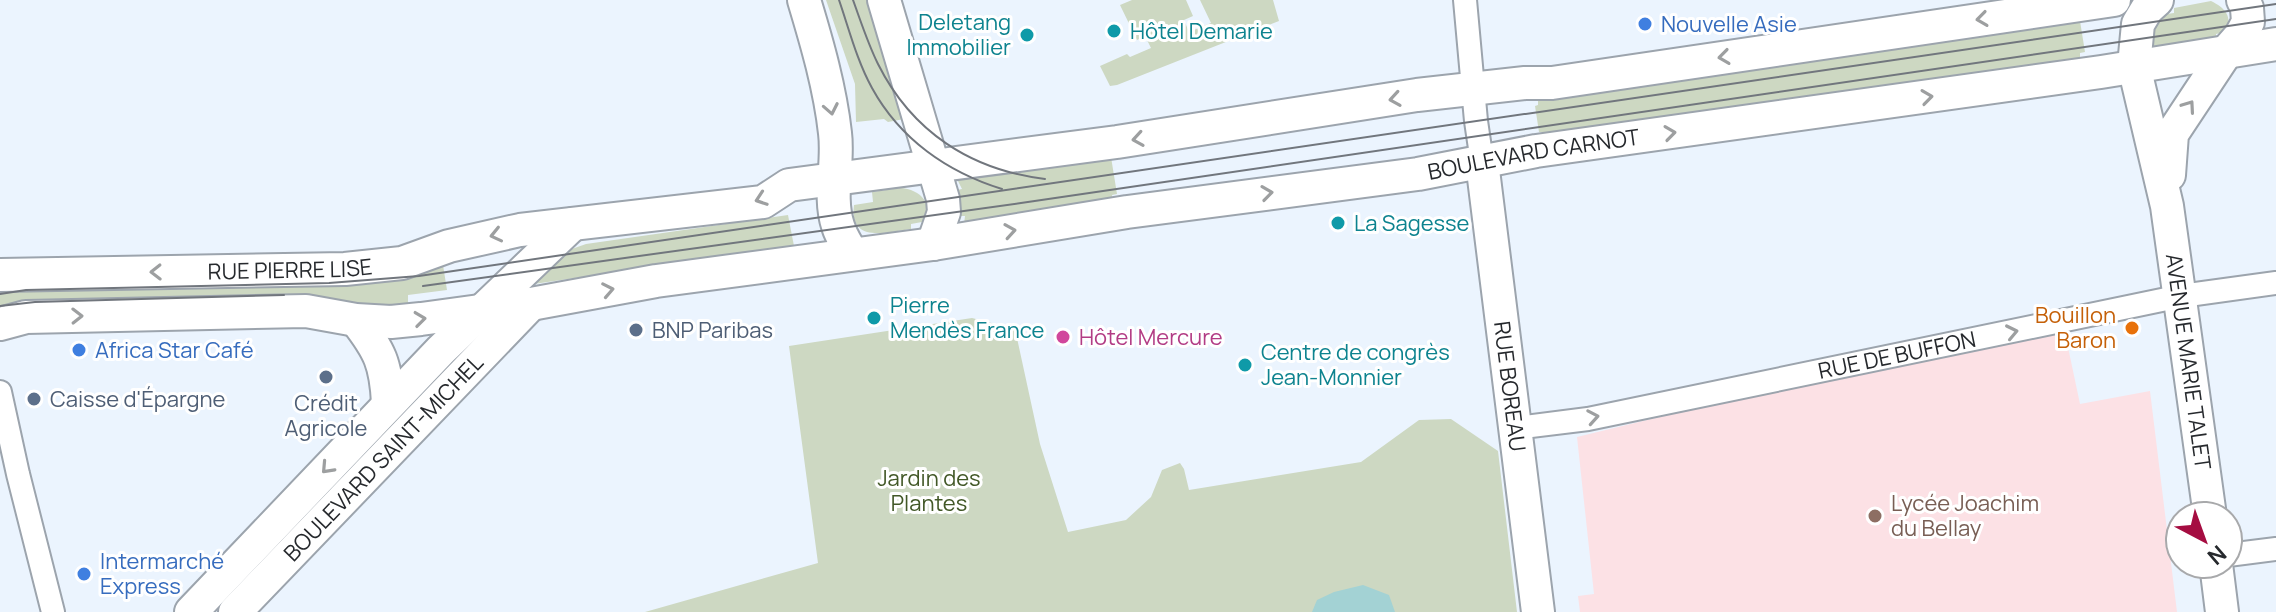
<svg xmlns="http://www.w3.org/2000/svg" width="2276" height="612" font-family="Manrope,sans-serif">
<style>
.education{fill:#fce1e5}
.green{fill:#cdd8c2}
.water{fill:#a3d2d4}
.lines{fill:none;stroke-linecap:round;stroke-linejoin:round}
.street-casing{stroke:#9ca4ad;stroke-width:26}
.secondary-casing{stroke:#9ca4ad;stroke-width:36}
.street{stroke:#fff;stroke-width:22}
.secondary{stroke:#fff;stroke-width:32}
.tram{stroke:#71767d;stroke-width:2}
.oneway{stroke:#9d9fa0}
.shop-dot{fill:#3f7fe0;stroke:#fff;stroke-width:3}
.culture-dot{fill:#0f9aa8;stroke:#fff;stroke-width:3}
.food-dot{fill:#e8710a;stroke:#fff;stroke-width:3}
.service-dot{fill:#5c6f8a;stroke:#fff;stroke-width:3}
.hotel-dot{fill:#d1479c;stroke:#fff;stroke-width:3}
.education-dot{fill:#8d6e63;stroke:#fff;stroke-width:3}
.labels{text-anchor:middle;dominant-baseline:central;stroke-width:6;stroke-linejoin:round;paint-order:stroke}
.culture-label{font-size:22px;fill:#0d838f;stroke:#fff;text-anchor:start}
.shop-label{font-size:22px;fill:#366cbe;stroke:#fff;text-anchor:start}
.street-label{font-size:22px;fill:#26292d;stroke:#fff}
.food-label{font-size:22px;fill:#c56008;stroke:#fff;text-anchor:end}
.service-label{font-size:22px;fill:#4e5e75;stroke:#fff;text-anchor:start}
.hotel-label{font-size:22px;fill:#b23c85;stroke:#fff;text-anchor:start}
.park-label{font-size:22px;fill:#425827;stroke:#fff}
.education-label{font-size:22px;fill:#785e54;stroke:#fff;text-anchor:start}
</style>
<rect width="100%" height="100%" fill="#ebf4fe"/>
<!-- education -->
<polygon class="education" points="2065,333 2080,404 2150,391 2177,612 1580,612 1578,596 1594,594 1577,437 1680,412"/>
<!-- green -->
<g class="green">
<polygon points="826,0 869,0 904,119 888,122 884,119 856,122 855,84"/>
<polygon points="1132,0 1186,0 1193,16 1184,20 1189,32 1211,23 1200,0 1273,0 1279,21 1117,85 1110,86 1100,66 1127,54 1130,57 1151,48 1145,36 1137,40 1120,5"/>
<path d="M2211,1C2225,8 2233,16 2226,32L2216,34V39L2155,48L2148,44C2154,26 2153,15 2174,13V8Z"/>
<polygon points="2080,21 2085,52 2080,53 2080,59 1544,137 1543,132 1539,132 1535,106 1538,105 1538,99"/>
<polygon points="1111,157 1117,194 1112,195 1113,205 964,224 965,216 961,216 957,190 962,189 957,179"/>
<path d="M900,188C921,189 935,205 923,224L922,222L911,224V229C887,232 849,244 854,205L873,202L872,192Z"/>
<polygon points="788,215 794,246 527,285 530,278 569,250 586,244"/>
<polygon points="443,265 447,290 408,295 408,310 0,313 0,287 370,275"/>
<polygon points="972,318 1015,329 1040,444 1068,532 1126,520 1151,497 1162,470 1180,463 1184,469 1189,490 1361,462 1419,420 1451,419 1498,451 1517,612 645,612 818,563 789,346"/>
</g>
<!-- water -->
<polygon class="water" points="1363,585 1389,595 1395,612 1312,612 1317,600 1334,592"/>
<g class="lines">
<defs>
<g id="street">
<polyline points="1465,0 1476,121 1482,162"/>
<polyline points="0,392 18,474 53,612"/>
<path id="s1" d="M1516,428L1588,419L2181,296L2276,283"/>
<polyline points="2228,555 2276,549"/>
</g>
<g id="secondary">
<path d="M804,0C817,43 830,88 835,133C839,164 828,196 838,226C841,236 847,245 852,254"/>
<polyline points="884,0 943,199 944,212 933,244"/>
<path id="s2" d="M2157,0L2147,9L2138,24L2134,66L2167,206L2210,516"/>
<path id="s3" d="M1482,162L1538,612"/>
<polyline points="2169,175 2172,134 2227,51 2241,35 2248,22 2247,8 2243,0"/>
<path id="s4" d="M0,275L345,269L402,263L449,246L520,230L763,202L789,185L1117,142L1417,95L1525,83H1552L2114,0"/>
<path d="M356,320C380,351 386,364 388,403"/>
<path id="s5" d="M0,324L26,317L306,311L356,320L391,322L421,319L531,304L656,281L933,244L1127,212L1418,174L1536,151L2101,72L2276,44"/>
<polyline points="2216,564 2222,612"/>
<polyline points="191,612 441,350 573,224"/>
<path id="s6" d="M235,612L531,304"/>
</g>
</defs>
<!-- street casing -->
<use href="#street" class="street-casing"/>
<!-- secondary casing -->
<use href="#secondary" class="secondary-casing"/>
<!-- street -->
<use href="#street" class="street"/>
<!-- secondary -->
<use href="#secondary" class="secondary"/>
<!-- tram -->
<g class="tram">
<path d="M839,0C849,29 857,61 872,88C900,139 947,172 1002,189"/>
<path d="M853,0C861,22 868,44 878,64C912,132 971,170 1045,179"/>
<polyline points="423,286 1021,203 2276,19"/>
<polyline points="0,294 26,290 329,283 419,276 2276,4"/>
<polyline points="0,306 35,302 284,295"/>
</g>
</g>
<!-- one-way arrows -->
<defs><path id="oneway-chevron" d="M-2-3.5L2.5 0L-2 3.5" fill="none" stroke-width="1.6" stroke-linecap="round" stroke-linejoin="round" transform="scale(2)"/></defs>
<g class="oneway">
<use href="#oneway-chevron" transform="translate(1982 19) rotate(172)"/>
<use href="#oneway-chevron" transform="translate(1724 57) rotate(172)"/>
<use href="#oneway-chevron" transform="translate(1927 97) rotate(-8)"/>
<use href="#oneway-chevron" transform="translate(1395 99) rotate(171)"/>
<use href="#oneway-chevron" transform="translate(2189 106) rotate(-55)"/>
<use href="#oneway-chevron" transform="translate(831 109) rotate(79)"/>
<use href="#oneway-chevron" transform="translate(1670 133) rotate(-8)"/>
<use href="#oneway-chevron" transform="translate(1138 139) rotate(171)"/>
<use href="#oneway-chevron" transform="translate(1267 193) rotate(-8)"/>
<use href="#oneway-chevron" transform="translate(761 199) rotate(161)"/>
<use href="#oneway-chevron" transform="translate(1010 231) rotate(-9)"/>
<use href="#oneway-chevron" transform="translate(496 235) rotate(167)"/>
<use href="#oneway-chevron" transform="translate(156 272) rotate(179)"/>
<use href="#oneway-chevron" transform="translate(608 290) rotate(-11)"/>
<use href="#oneway-chevron" transform="translate(77 316) rotate(-1)"/>
<use href="#oneway-chevron" transform="translate(420 319) rotate(-7)"/>
<use href="#oneway-chevron" transform="translate(2012 332) rotate(-12)"/>
<use href="#oneway-chevron" transform="translate(1593 417) rotate(-10)"/>
<use href="#oneway-chevron" transform="translate(327 468) rotate(133)"/>
</g>
<!-- markers -->
<g class="shop-dot">
<circle cx="1645" cy="24" r="8"/>
<circle cx="79" cy="350" r="8"/>
<circle cx="84" cy="574" r="8"/>
</g>
<g class="culture-dot">
<circle cx="1114" cy="31" r="8"/>
<circle cx="1027" cy="35" r="8"/>
<circle cx="1338" cy="223" r="8"/>
<circle cx="874" cy="318" r="8"/>
<circle cx="1245" cy="365" r="8"/>
</g>
<circle class="food-dot" cx="2132" cy="328" r="8"/>
<g class="service-dot">
<circle cx="636" cy="330" r="8"/>
<circle cx="326" cy="377" r="8"/>
<circle cx="34" cy="399" r="8"/>
</g>
<circle class="hotel-dot" cx="1063" cy="337" r="8"/>
<circle class="education-dot" cx="1875" cy="516" r="8"/>
<g class="labels">
<!-- culture labels -->
<g class="culture-label">
<text x="1011" y="22" text-anchor="end">Deletang<tspan x="1011" dy="25">Immobilier</tspan></text>
<text x="1130" y="31">Hôtel Demarie</text>
<text x="1354" y="223">La Sagesse</text>
<text x="890" y="305">Pierre<tspan x="890" dy="25">Mendès France</tspan></text>
<text x="1261" y="352">Centre de congrès<tspan x="1261" dy="25">Jean-Monnier</tspan></text>
</g>
<!-- shop labels -->
<g class="shop-label">
<text x="1661" y="24">Nouvelle Asie</text>
<text x="95" y="350">Africa Star Café</text>
<text x="100" y="561">Intermarché<tspan x="100" dy="25">Express</tspan></text>
</g>
<!-- street labels -->
<g class="street-label">
<text stroke="none"><textPath href="#s5" startOffset="1548">BOULEVARD CARNOT</textPath></text>
<text stroke="none"><textPath href="#s4" startOffset="290">RUE PIERRE LISE</textPath></text>
<text stroke="none"><textPath href="#s1" startOffset="388">RUE DE BUFFON</textPath></text>
<text stroke="none"><textPath href="#s2" startOffset="374">AVENUE MARIE TALET</textPath></text>
<text stroke="none"><textPath href="#s3" startOffset="226">RUE BOREAU</textPath></text>
<text stroke="none"><textPath href="#s6" startOffset="214">BOULEVARD SAINT-MICHEL</textPath></text>
</g>
<!-- food labels -->
<g class="food-label">
<text x="2116" y="315">Bouillon<tspan x="2116" dy="25">Baron</tspan></text>
</g>
<!-- service labels -->
<g class="service-label">
<text x="652" y="330">BNP Paribas</text>
<text x="50" y="399">Caisse d'Épargne</text>
<text x="326" y="403" text-anchor="middle">Crédit<tspan x="326" dy="25">Agricole</tspan></text>
</g>
<!-- hotel labels -->
<g class="hotel-label">
<text x="1079" y="337">Hôtel Mercure</text>
</g>
<!-- park labels -->
<g class="park-label">
<text x="929" y="478">Jardin des<tspan x="929" dy="25">Plantes</tspan></text>
</g>
<!-- education labels -->
<g class="education-label">
<text x="1891" y="503">Lycée Joachim<tspan x="1891" dy="25">du Bellay</tspan></text>
</g>
</g>
<!-- north arrow -->
<g transform="translate(2204 540) rotate(139)"><circle r="38" fill="#ffffff" stroke="#a8a9ab" stroke-width="2"/>
<path d="M0-6L14 30L0 20L-14 30Z" fill="#a50d41"/>
<text y="-12" font-size="22" font-weight="bold" text-anchor="middle" fill="#26292d">N</text>
</g>
</svg>
